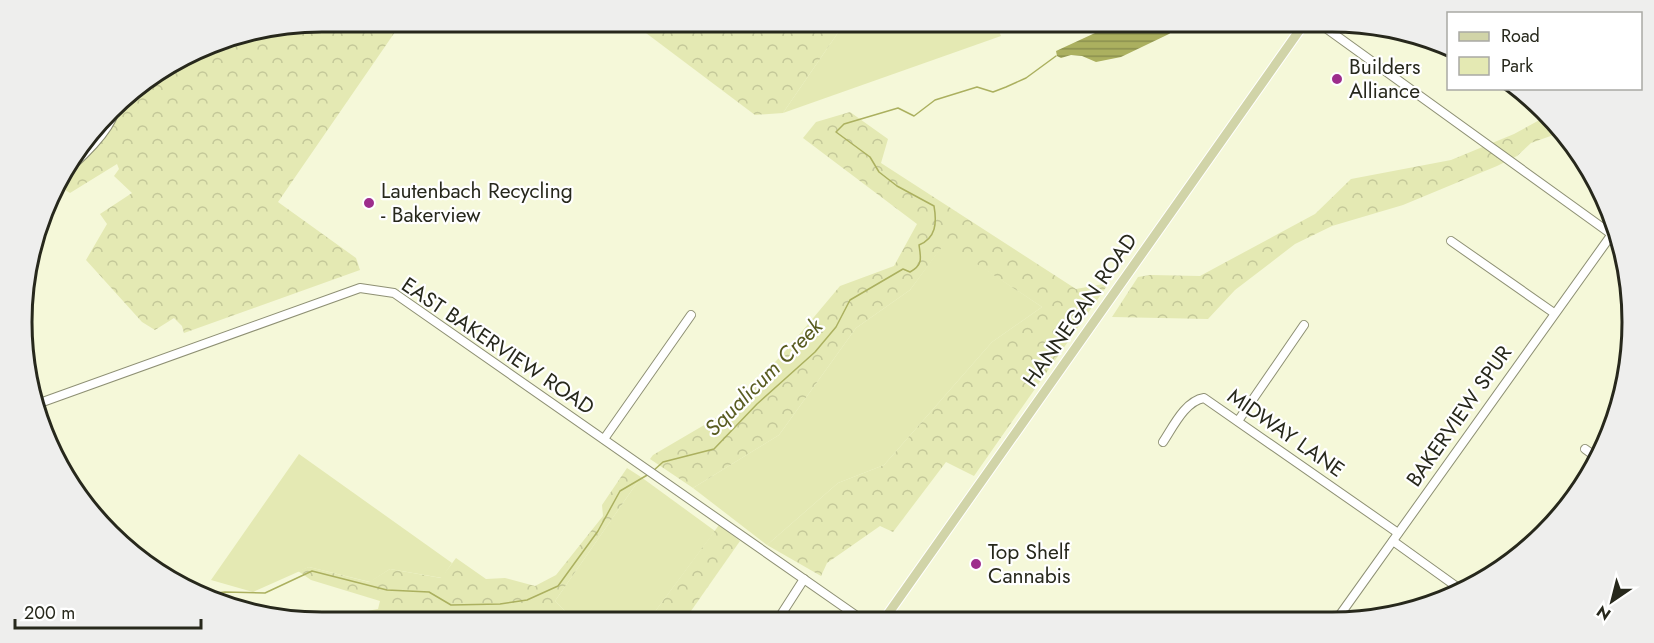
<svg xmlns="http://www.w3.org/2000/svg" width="1654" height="643" font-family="Jost,sans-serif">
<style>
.green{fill:#e4e9b3}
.forest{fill:url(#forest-crowns)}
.water{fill:url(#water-rules)}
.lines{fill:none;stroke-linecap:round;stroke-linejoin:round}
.stream{stroke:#abb05f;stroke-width:1.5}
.minor-casing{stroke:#8e9074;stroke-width:10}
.major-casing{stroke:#fff;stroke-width:11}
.minor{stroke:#fff;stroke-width:8}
.major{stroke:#d1d4a8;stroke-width:9}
.poi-dot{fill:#9d2d8c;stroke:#fff;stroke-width:2}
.labels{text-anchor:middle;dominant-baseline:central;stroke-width:4.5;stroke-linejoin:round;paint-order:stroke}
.poi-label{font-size:21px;fill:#27281c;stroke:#fff;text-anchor:start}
.street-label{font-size:21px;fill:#27281c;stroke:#fff}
.water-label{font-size:22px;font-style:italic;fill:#595c21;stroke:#fff}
.rim{fill:none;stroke:#27281c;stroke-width:3}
</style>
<defs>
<pattern id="forest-crowns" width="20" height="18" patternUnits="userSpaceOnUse" patternTransform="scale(1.5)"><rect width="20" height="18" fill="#e4e9b3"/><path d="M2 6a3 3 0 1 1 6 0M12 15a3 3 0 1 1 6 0" fill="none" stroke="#c4c899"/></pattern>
<pattern id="water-rules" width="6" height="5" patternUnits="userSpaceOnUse" patternTransform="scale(1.5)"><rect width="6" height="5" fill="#abb05f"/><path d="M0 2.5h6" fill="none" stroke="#8b8f4e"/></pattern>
</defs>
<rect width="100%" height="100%" fill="#f5f8d9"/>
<!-- green -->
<g class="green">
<polygon points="846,21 994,21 1001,36 783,113"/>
<polygon points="945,242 1042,307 992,342 884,465 838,483 767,545 693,488 779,435 856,328 910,290"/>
<polygon points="299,454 452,563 442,578 390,569 370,582 309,567 253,592 211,580"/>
<polygon points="641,477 715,531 648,621 596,621 571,617 555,601"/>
</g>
<!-- forest -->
<g class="forest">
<polygon points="322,21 408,21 395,32 278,202 356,258 360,270 184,333 182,326 174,318 155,330 142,322 86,260 107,224 100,214 132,193 114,176 119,169 117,164 70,193 57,185 58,181 96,147 118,115 124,95 225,37"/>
<polygon points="630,21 846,21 783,113 755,115"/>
<polygon points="850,112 888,139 881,163 1076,289 1109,283 974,476 946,462 893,532 880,526 827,563 821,576 767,545 838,483 884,465 992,342 1042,307 945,243 910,290 856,328 779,435 693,488 650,459 653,455 723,414 783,354 840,286 894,266 917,224 803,138 816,122"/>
<polygon points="1545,117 1559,133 1531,143 1517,156 1497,166 1403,205 1332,226 1295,244 1235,290 1208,319 1112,317 1138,277 1150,275 1200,276 1315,214 1351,179 1451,160 1514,134"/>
<polygon points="627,468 641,477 555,601 571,617 596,621 312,621 378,609 380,601 311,580 298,571 309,567 369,582 390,569 441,578 456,558 486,579 505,578 535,586 556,575 603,516 602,505"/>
<polygon points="719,525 740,541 684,621 648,621"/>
</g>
<!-- water -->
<polygon class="water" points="1121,21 1177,21 1176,28 1169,34 1121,57 1096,62 1082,56 1071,55 1061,58 1057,56 1056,51"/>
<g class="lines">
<!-- stream -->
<g class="stream">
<path d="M653,471L663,462L714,449L757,404L815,352L836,327L850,300L903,269L910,272C923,265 921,258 919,245C936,238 937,223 934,206L897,186L879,172L870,157L836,132L844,124L898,108L914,116L935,100L977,87L993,92L1006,87L1026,78L1056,56"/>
<polyline points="208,594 225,592 265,593 312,571 387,590 429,592 451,605 500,604 527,600 558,586 598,531 620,491 649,474"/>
</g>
<defs>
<g id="minor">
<polyline points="1316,21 1614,236"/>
<path d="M60,176C78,161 114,129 116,105"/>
<polyline points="1451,241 1554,313"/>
<polyline points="37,404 360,288 394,293 864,621"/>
<polyline points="1238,421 1304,325"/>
<polyline points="604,439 691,315"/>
<path d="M1163,442C1173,427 1185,401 1204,398L1398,533"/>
<polyline points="1585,449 1596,457"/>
<polyline points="1393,541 1464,592"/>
<polyline points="1337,619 1612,234"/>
<polyline points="777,621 804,579"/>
</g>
<polyline id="major" points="883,621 1306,21"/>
</defs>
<!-- minor casing -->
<use href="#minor" class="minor-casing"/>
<!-- major casing -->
<use href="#major" class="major-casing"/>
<!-- minor -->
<use href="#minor" class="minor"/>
<!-- major -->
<use href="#major" class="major"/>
</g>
<!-- markers -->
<g class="poi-dot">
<circle cx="1337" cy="79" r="6"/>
<circle cx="369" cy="203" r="6"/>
<circle cx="976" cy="564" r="6"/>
</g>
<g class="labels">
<!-- poi labels -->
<g class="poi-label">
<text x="1349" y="67">Builders<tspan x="1349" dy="24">Alliance</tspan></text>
<text x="381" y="191">Lautenbach Recycling<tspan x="381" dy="24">- Bakerview</tspan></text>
<text x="988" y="552">Top Shelf<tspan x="988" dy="24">Cannabis</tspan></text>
</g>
<!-- street labels -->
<g class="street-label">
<text transform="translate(1080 310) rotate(-55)">HANNEGAN ROAD</text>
<text transform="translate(498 346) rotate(34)">EAST BAKERVIEW ROAD</text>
<text transform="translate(1459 416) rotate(-55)">BAKERVIEW SPUR</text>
<text transform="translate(1286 433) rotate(35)">MIDWAY LANE</text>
</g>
<!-- water labels -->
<g class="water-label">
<text transform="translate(763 377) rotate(-45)">Squalicum Creek</text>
</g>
</g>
<!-- crop -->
<path d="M0 0H1654V643H0ZM322 32H1332A290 290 0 0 1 1622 322V322A290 290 0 0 1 1332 612H322A290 290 0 0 1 32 322V322A290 290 0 0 1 322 32Z" fill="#eeeeed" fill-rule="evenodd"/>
<path class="rim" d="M322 32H1332A290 290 0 0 1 1622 322V322A290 290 0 0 1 1332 612H322A290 290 0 0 1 32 322V322A290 290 0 0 1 322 32Z"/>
<!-- legend -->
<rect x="1447" y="12" width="195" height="78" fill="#ffffff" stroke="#a9a9a4" stroke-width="1.5"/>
<rect x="1459" y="32" width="30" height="9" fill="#d1d4a8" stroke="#a9a9a4" stroke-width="1.5"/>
<text x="1501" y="42" font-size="18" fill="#27281c">Road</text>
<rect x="1459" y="57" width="30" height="18" fill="#e4e9b3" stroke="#a9a9a4" stroke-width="1.5"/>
<text x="1501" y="72" font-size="18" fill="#27281c">Park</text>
<!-- north arrow -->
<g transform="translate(1612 601) rotate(215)" stroke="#ffffff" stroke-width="4.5" paint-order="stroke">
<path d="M0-4.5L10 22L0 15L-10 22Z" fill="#27281c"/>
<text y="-9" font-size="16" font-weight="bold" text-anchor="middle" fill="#27281c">N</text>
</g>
<!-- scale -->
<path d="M15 619v9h186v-9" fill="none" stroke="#27281c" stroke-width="3"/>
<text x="24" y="619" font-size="18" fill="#27281c" stroke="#ffffff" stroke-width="4.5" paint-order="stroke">200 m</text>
</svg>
